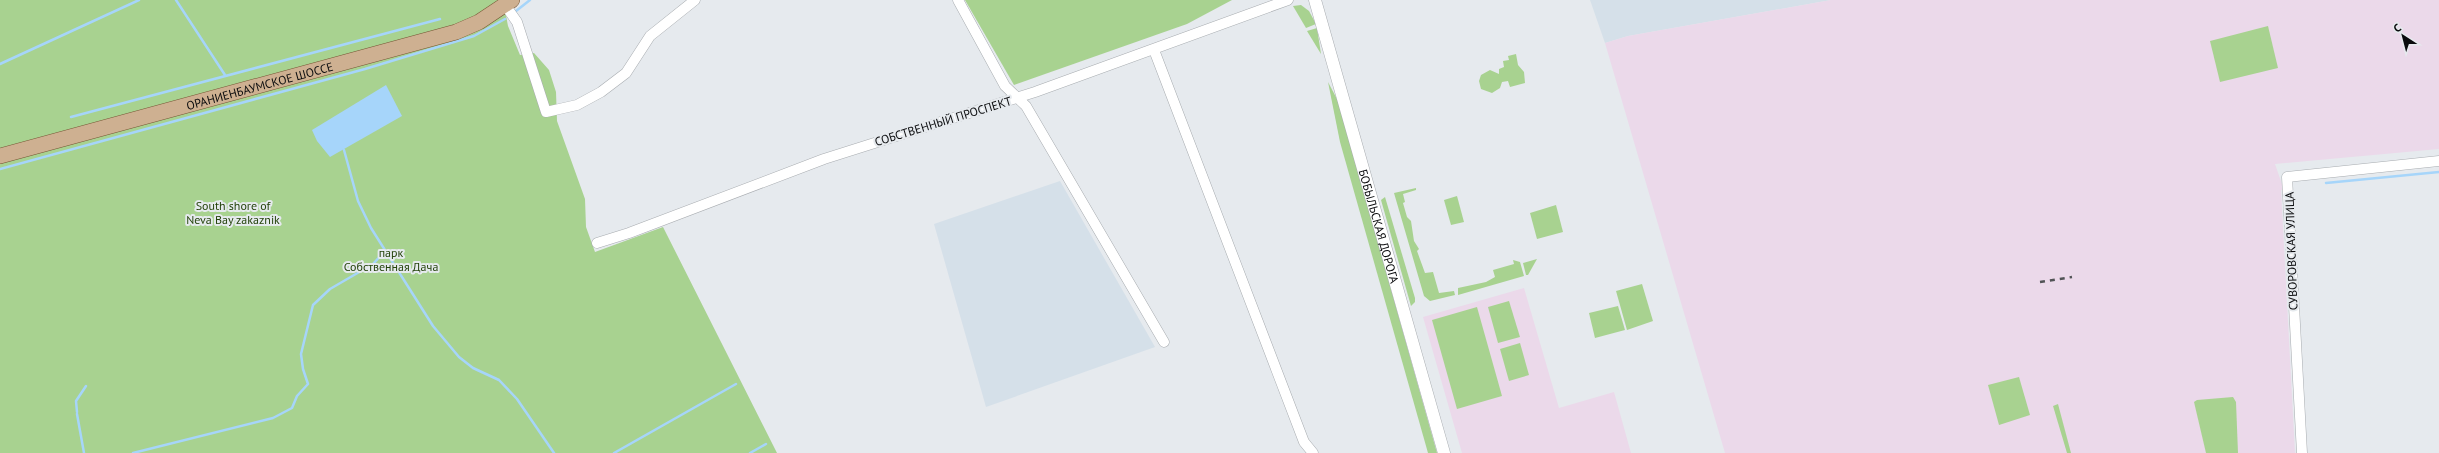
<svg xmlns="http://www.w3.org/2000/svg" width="2439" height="453" font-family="'PT Sans',sans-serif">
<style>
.built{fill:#d5e0e9}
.education{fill:#ebd9ea}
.green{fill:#a8d290}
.water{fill:#a6d5fa}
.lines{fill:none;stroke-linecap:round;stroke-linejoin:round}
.stream{stroke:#a6d5fa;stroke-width:2.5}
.minor-casing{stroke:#a8acb0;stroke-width:11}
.tertiary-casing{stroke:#a8acb0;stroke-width:13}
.primary-casing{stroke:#755433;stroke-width:16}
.minor{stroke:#fff;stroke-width:10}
.tertiary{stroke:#fff;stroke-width:12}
.primary{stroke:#ceb091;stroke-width:15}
.rail{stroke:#515356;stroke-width:2.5;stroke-dasharray:5 5;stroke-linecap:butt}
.labels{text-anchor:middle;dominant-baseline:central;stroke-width:4;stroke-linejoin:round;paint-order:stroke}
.street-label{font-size:12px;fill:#0a0b0d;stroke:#e6eaee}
.park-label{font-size:12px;fill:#24430b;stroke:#e6eaee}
</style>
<rect width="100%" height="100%" fill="#e6eaee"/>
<!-- built -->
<g class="built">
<polygon points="1590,0 1831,0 1628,36 1605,43"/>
<polygon points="1060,181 1155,347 986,407 934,224"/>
</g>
<!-- education -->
<g class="education">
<polygon points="1831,0 2439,0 2439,149 2275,164 2284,190 2281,190 2295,453 1725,453 1605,43 1628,36"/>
<polygon points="1524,288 1559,408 1614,392 1631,453 1462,453 1423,317"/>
</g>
<!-- green -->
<g class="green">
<polygon points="0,0 503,0 508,26 520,55 534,53 549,70 556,92 557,121 585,199 586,227 595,252 663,227 777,453 0,453"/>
<polygon points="965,0 1232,0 1187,24 1014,85"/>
<polygon points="1301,5 1309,11 1316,24 1306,28 1293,6"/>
<polygon points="2268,26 2278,68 2220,82 2210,41"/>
<polygon points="1317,28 1321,54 1307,31"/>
<polygon points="1516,54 1518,65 1524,72 1525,83 1510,87 1508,81 1502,82 1500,88 1492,93 1481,89 1479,81 1481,75 1490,70 1499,74 1499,69 1504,67 1503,61 1509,60 1508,56"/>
<polygon points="1328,82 1338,101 1437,453 1428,453 1340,142"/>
<polygon points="1416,188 1416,190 1403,194 1405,202 1403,203 1407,217 1411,221 1414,241 1419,249 1417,251 1425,273 1433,272 1439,293 1454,291 1455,295 1430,301 1424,296 1394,193"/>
<polygon points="1457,196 1464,222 1451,225 1444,200"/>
<polygon points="1385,197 1415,298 1415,302 1411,306 1381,200"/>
<polygon points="1556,205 1563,232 1537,239 1530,213"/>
<polygon points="1537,259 1528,275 1526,275 1523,263"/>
<polygon points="1513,260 1520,262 1524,276 1458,295 1458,288 1486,282 1495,277 1493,270 1514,264"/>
<polygon points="1642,284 1653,321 1627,330 1616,291"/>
<polygon points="1509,301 1520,337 1498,343 1488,307"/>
<polygon points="1618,306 1625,330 1595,338 1589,313"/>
<polygon points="1477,307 1502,396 1457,409 1432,320"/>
<polygon points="1520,343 1529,375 1509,381 1500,349"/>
<polygon points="2019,377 2030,415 1999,425 1988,385"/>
<polygon points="2233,397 2236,402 2238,453 2206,453 2194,402 2197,400"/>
<polygon points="2058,404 2071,453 2067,453 2053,406"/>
</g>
<!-- water -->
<polygon class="water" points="386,85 402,116 330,157 317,141 312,130"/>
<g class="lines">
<!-- stream -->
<g class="stream">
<polyline points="176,0 225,75"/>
<polyline points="516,11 530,0"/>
<polyline points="0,64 139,0"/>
<polyline points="71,117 440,19"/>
<polyline points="344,150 358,201 371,228 433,326 459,357 473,368 499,380 517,399 554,453"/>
<polyline points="0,169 365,69 474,36 505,19"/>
<polyline points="2326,183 2439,172"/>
<polyline points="77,412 76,401 86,386"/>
<polyline points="77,414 84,453"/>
<polyline points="133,453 273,418 292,408 297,396 308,384 303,369 301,354 313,305 330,289 373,264 385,251"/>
<polyline points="614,453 736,384"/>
<polyline points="750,453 766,444"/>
</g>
<defs>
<g id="minor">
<polyline points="958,0 1005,86 1026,106 1164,342"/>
<polyline points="505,5 517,22 546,112 577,105 601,92 626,73 650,36 695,0"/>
<polyline points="1154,50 1304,442 1313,453"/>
<polyline points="597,243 629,233 824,159 1035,92 1288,0"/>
<polyline points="2302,453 2287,177 2439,161"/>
</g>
<g id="tertiary">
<path id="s1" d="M1315,0L1444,453"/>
</g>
<g id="primary">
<path id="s2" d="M0,156L456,32L479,22L512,0"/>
</g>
</defs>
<!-- minor casing -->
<use href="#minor" class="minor-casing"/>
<!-- tertiary casing -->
<use href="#tertiary" class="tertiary-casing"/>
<!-- primary casing -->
<use href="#primary" class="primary-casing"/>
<!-- minor -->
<use href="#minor" class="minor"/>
<!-- tertiary -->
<use href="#tertiary" class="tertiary"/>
<!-- primary -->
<use href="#primary" class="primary"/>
<!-- rail -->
<polyline class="rail" points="2040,282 2072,277"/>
</g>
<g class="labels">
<!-- street labels -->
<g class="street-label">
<text stroke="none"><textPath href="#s2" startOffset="269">ОРАНИЕНБАУМСКОЕ ШОССЕ</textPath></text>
<text transform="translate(943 121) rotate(-17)">СОБСТВЕННЫЙ ПРОСПЕКТ</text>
<text stroke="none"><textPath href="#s1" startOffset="235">БОБЫЛЬСКАЯ ДОРОГА</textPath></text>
<text transform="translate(2291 251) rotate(-92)">СУВОРОВСКАЯ УЛИЦА</text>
</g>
<!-- park labels -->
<g class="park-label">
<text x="233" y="205">South shore of<tspan x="233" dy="14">Neva Bay zakaznik</tspan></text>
<text x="391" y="252">парк<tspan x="391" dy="14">Собственная Дача</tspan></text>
</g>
</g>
<!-- north arrow -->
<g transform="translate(2403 36) rotate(324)" stroke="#e6eaee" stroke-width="3" paint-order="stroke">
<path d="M0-3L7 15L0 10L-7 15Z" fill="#0a0b0d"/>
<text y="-6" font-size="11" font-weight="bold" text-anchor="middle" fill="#0a0b0d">С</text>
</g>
</svg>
